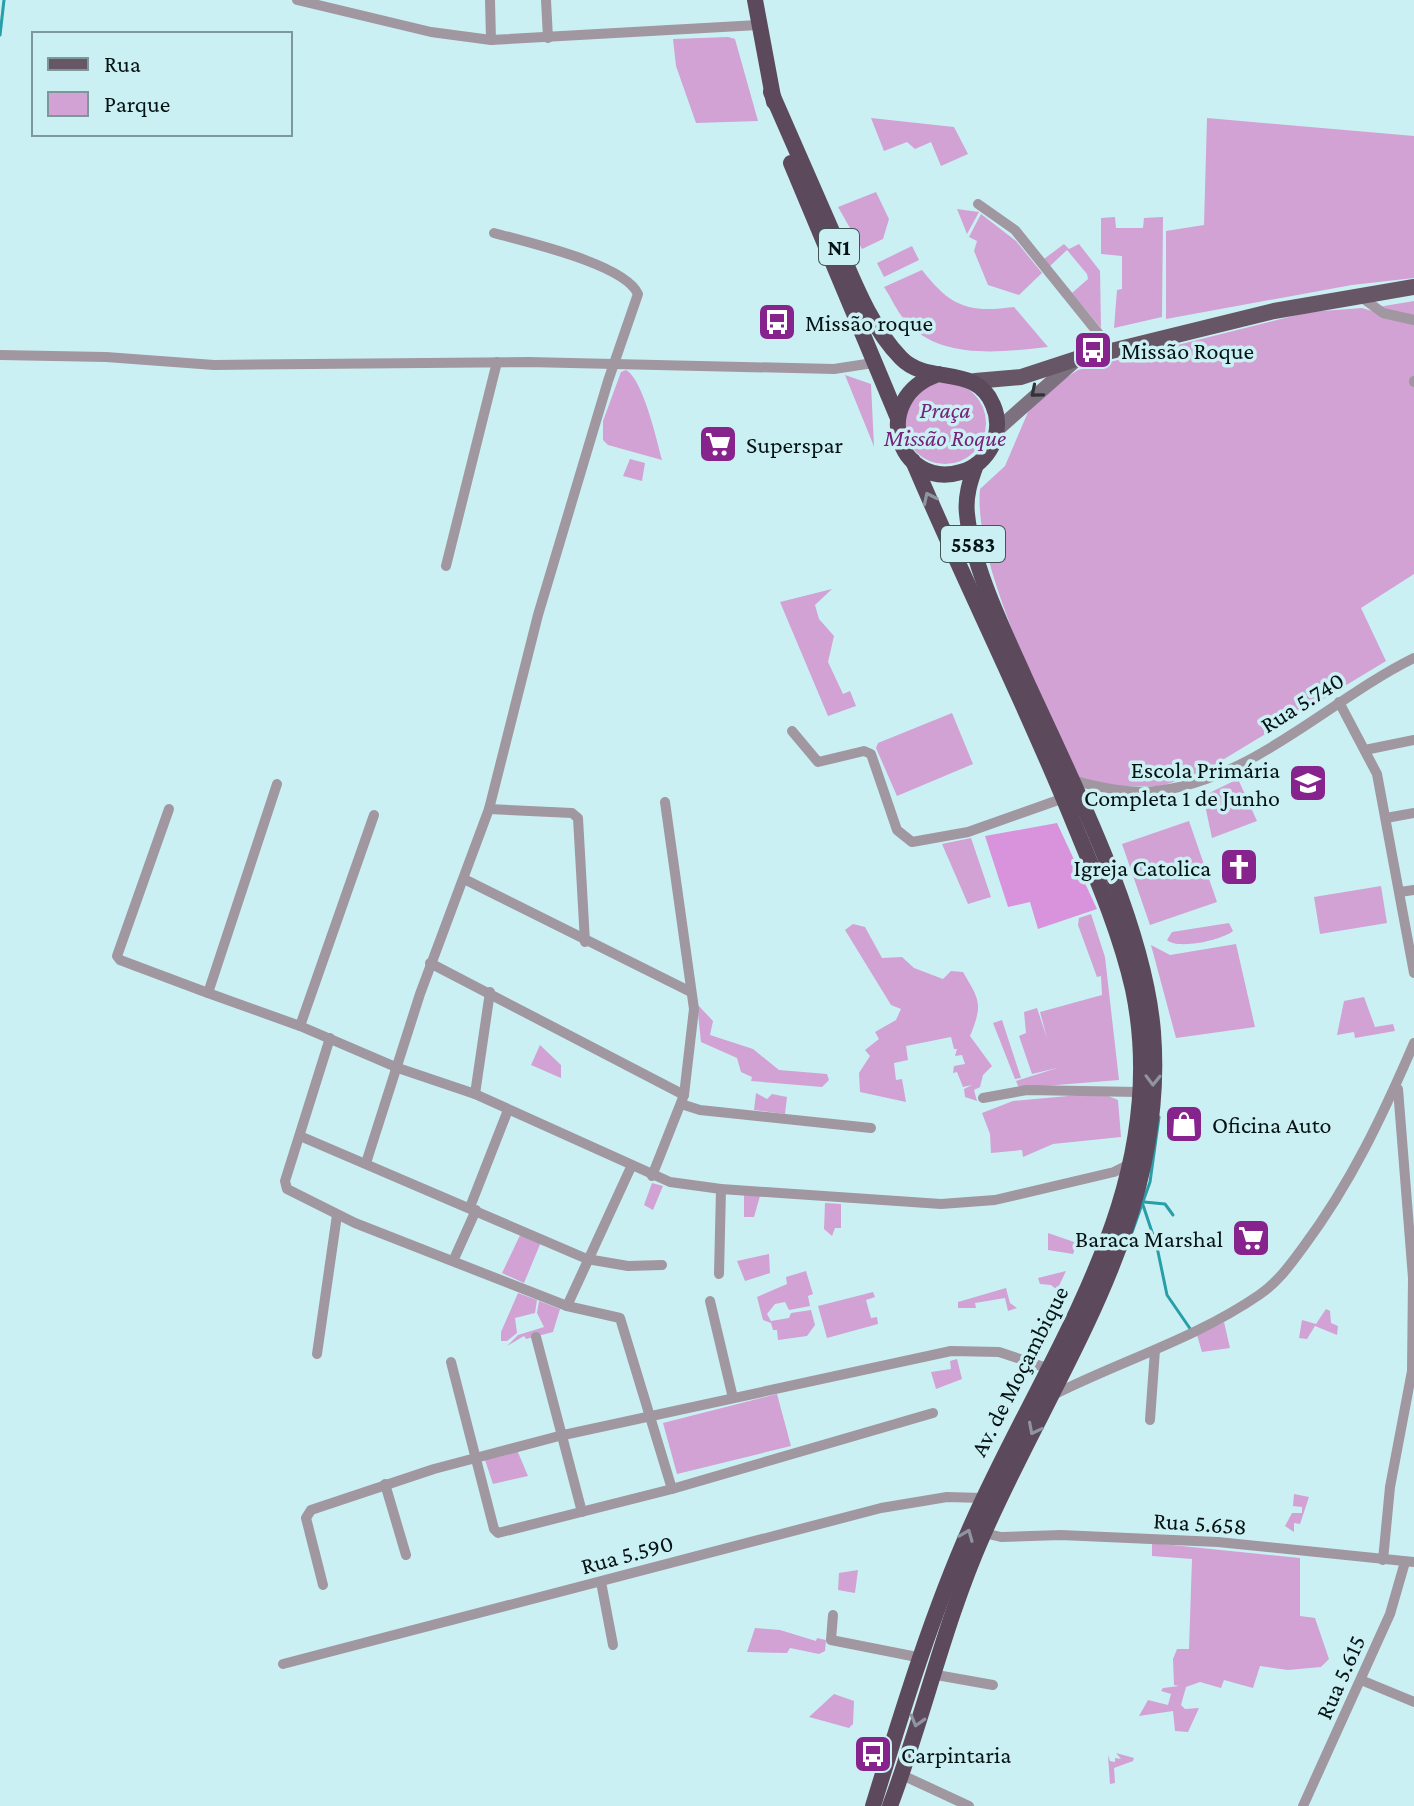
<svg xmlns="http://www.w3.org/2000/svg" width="1414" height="1806" font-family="'Crimson Pro',serif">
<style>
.green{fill:#d1a2d3}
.forest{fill:#d993dc}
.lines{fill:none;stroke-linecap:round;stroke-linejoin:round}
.stream{stroke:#289ea8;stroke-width:3}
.minor{stroke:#a197a1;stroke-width:10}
.secondary{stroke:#7e717f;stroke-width:14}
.primary{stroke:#665666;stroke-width:16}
.trunk{stroke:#5c4a5c;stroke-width:16}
.oneway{stroke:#303439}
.oneway2{stroke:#8e95a0}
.labels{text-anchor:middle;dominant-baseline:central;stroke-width:7;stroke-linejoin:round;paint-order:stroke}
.shield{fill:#cbf0f4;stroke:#415557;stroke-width:2}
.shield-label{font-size:22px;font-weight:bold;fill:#061314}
.poi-label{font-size:24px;fill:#061314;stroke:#cbf0f4;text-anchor:start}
.park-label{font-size:24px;font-style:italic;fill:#75227a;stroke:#cbf0f4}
.street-label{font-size:24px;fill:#061314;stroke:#cbf0f4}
</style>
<rect width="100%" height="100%" fill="#cbf0f4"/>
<!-- green -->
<g class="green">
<polygon points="728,37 735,39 758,121 696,123 676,66 673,39"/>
<polygon points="871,118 954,127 968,154 941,166 931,142 915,149 907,142 884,151"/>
<polygon points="1207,118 1414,136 1414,278 1352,285 1166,319 1166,231 1204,225"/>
<polygon points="876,192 889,219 883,239 862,249 838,207"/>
<polygon points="957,209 979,212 967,234"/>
<polygon points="981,214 1016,241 1042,273 1019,295 988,285 974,251 977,241 969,237"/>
<polygon points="1115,217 1116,228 1143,228 1144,218 1163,217 1162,317 1114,328 1117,290 1122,289 1122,256 1101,254 1101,218"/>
<polygon points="1064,244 1069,249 1079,244 1100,271 1101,328 1072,293 1088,279 1087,274 1067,250 1050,266 1044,259"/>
<polygon points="912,246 919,260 884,277 877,263"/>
<path d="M922,270C951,307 968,313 1014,307L1048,347C1001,352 938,361 904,319C896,310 891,297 884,287Z"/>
<polygon points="1414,301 1414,317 1378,307"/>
<path d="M1362,308L1414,323V574L1361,608L1386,661L1206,770L1162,786H1116L1076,777C1045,704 973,564 980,489L1005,466L1028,412L1051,387L1078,370L1309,312Z"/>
<path d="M626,370C643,379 657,441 662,460L608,445L603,440V421L621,372Z"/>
<polygon points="845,375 871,384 874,447 871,439"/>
<circle cx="945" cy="423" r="41"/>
<polygon points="630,459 645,463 642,481 623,476"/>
<polygon points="832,589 815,605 819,619 834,636 828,662 843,694 850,691 856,706 828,716 780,602"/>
<polygon points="952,713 973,764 897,796 876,748 878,743"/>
<polygon points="1238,779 1257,821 1212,838 1203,796"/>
<polygon points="1189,821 1217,902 1150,925 1122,844"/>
<polygon points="971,838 991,897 968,904 942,844"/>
<polygon points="1381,886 1387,923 1320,934 1314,897"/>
<polygon points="1091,914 1105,957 1119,1080 1019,1088 1016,1081 1057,1068 1032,1074 1019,1036 1026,1033 1024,1012 1037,1008 1047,1038 1040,1012 1102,995 1101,976 1097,977 1078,925 1079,918"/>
<path d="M1229,923L1233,931C1222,940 1178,950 1167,940L1172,932Z"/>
<path d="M853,924L865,927L882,958L902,957L914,968L943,979L951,971L963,972C980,1001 983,1004 970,1036L992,1066L983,1075L980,1087L974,1090L977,1101L965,1097L964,1089L972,1085L963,1087L957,1072L953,1073L954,1066L965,1064L962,1055L955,1056L957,1049H954L951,1037L906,1046L908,1060L894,1063L896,1080L902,1079L906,1102L860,1092L859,1073L870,1056L865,1050L879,1039L875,1032L896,1020L901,1009L891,1005L845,930Z"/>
<polygon points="1236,944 1255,1027 1176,1038 1151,945 1170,955"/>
<polygon points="1364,997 1375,1027 1393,1024 1395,1031 1355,1038 1354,1032 1337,1035 1344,1001"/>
<polygon points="697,1004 713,1021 710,1035 753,1049 779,1070 827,1074 829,1080 822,1087 751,1081 752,1077 741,1072 737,1058 701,1042"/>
<polygon points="1002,1020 1021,1078 1015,1079 993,1023"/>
<polygon points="540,1045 561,1065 561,1078 531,1065"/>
<polygon points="756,1093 767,1099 772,1094 787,1097 785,1114 754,1110"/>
<polygon points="1101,1093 1118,1100 1121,1137 1053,1144 1023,1157 1022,1150 991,1153 990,1134 982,1113 1013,1101"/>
<polygon points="652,1183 663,1186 653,1210 644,1205"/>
<polygon points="744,1195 760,1196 754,1217 744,1217"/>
<polygon points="825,1203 841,1204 841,1228 835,1228 832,1236 824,1229"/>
<polygon points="522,1231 541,1242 524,1283 502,1273"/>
<polygon points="1048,1233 1077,1243 1073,1254 1048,1250"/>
<polygon points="769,1254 770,1273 745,1281 737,1261"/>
<polygon points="806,1271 813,1294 808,1296 810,1306 789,1310 785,1302 775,1304 767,1314 771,1321 789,1318 791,1313 811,1310 815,1325 807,1336 778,1340 777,1330 773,1330 771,1323 763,1320 757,1297 787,1284 786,1277"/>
<polygon points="1066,1271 1057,1290 1051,1285 1040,1284 1038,1278"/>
<polygon points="1006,1288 1010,1303 1017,1308 1008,1311 1005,1298 975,1303 976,1308 958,1308 958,1302"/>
<polygon points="873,1292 875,1297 866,1300 871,1318 877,1317 878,1324 827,1338 818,1306"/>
<polygon points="518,1293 537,1300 535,1313 515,1318 517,1333 507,1341 501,1341 501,1332"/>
<polygon points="539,1301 560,1309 553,1332 526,1339 524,1336 507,1346 518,1335 544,1327 537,1313"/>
<polygon points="1326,1309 1330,1311 1331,1323 1338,1326 1337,1335 1315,1326 1307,1339 1299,1338 1302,1320 1316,1324"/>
<polygon points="1224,1322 1230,1348 1202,1352 1197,1335"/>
<polygon points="957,1359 962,1379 936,1389 931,1372 951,1369 950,1361"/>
<polygon points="777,1394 791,1446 677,1474 663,1423"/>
<polygon points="517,1450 528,1476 493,1484 485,1460"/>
<polygon points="1294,1494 1309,1497 1300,1524 1294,1523 1294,1532 1285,1526 1292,1513 1302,1513 1302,1507 1293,1506"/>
<polygon points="1152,1543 1300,1558 1300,1616 1315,1618 1329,1659 1321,1667 1288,1670 1260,1666 1253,1688 1224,1680 1221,1688 1200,1682 1186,1687 1181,1705 1185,1709 1199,1708 1188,1732 1175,1731 1173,1711 1139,1716 1148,1700 1168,1705 1171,1694 1161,1691 1163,1688 1179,1686 1174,1685 1173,1659 1177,1649 1189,1649 1192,1559 1152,1556"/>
<polygon points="858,1570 855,1593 838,1590 839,1573"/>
<polygon points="755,1628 780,1630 816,1641 817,1638 826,1640 825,1651 819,1654 790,1648 787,1653 747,1652"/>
<polygon points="834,1694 854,1701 853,1724 849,1728 809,1717"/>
<polygon points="1116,1753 1134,1758 1133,1761 1114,1768 1115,1783 1110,1784 1108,1755 1110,1761 1115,1762 1115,1758 1121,1759"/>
</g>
<!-- forest -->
<polygon class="forest" points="1057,823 1097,909 1038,929 1030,902 1008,907 985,836"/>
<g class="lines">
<!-- stream -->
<g class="stream">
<polyline points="0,35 4,0"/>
<polyline points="1144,1202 1165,1204 1173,1215"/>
<polyline points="1143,1205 1157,1247 1167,1295 1191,1330"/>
<polyline points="1126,1249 1150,1182 1159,1117"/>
</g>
<!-- minor -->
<g class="minor">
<polyline points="297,0 431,32 491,40 758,25"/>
<polyline points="490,0 491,40"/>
<polyline points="546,0 548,38"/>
<polyline points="978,204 1015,230 1111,349"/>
<polyline points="1361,297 1383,313 1414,320"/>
<polyline points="0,355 106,357 214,365 528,362 834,369 873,363"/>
<polyline points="1414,381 1414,382"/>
<polyline points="446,566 497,362"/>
<polyline points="1339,702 1377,774 1414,973"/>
<polyline points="792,731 818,762 864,751 871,754 897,830 912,842 968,832 1064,798"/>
<polyline points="1365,750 1414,740"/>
<path d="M1072,780C1101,788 1133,795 1164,790C1258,775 1331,699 1414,658"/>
<polyline points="277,784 208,993 300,1026 398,1068 475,1094 670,1182 721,1189 941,1204 995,1200 1114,1172 1130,1164"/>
<polyline points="169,809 117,956 120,960 208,993"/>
<path d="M489,809L538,615L608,381L638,294C625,264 526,242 494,233"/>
<polyline points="1386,818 1414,813"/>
<polyline points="464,879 691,992"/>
<polyline points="1400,892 1414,890"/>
<polyline points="430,963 684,1095"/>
<polyline points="300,1026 374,815"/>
<polyline points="330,1038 285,1181 287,1189 355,1223 567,1306 620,1318 672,1489"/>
<polyline points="475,1094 490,992"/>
<polyline points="983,1098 1027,1090 1138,1092"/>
<polyline points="681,1104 700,1110 871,1128"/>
<polyline points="300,1136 587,1259 628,1266 662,1265"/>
<polyline points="366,1163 420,994 489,809 572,813 578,818 585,942"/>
<polyline points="652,1176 684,1095 694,1009 665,802"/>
<polyline points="470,1207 508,1110"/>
<polyline points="454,1259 476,1210"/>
<polyline points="719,1274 721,1189"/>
<polyline points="710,1301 733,1398"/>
<polyline points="567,1306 631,1167"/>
<polyline points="536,1337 582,1512"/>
<polyline points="317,1354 337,1215"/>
<polyline points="451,1362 494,1529 498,1533 672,1489 933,1413"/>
<path d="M1051,1396C1120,1361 1195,1339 1259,1295C1279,1281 1290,1265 1304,1246C1351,1183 1383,1115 1414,1043"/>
<polyline points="1150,1420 1155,1350"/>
<polyline points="385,1484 406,1555"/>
<polyline points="984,1533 1001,1537 1061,1535 1218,1542 1414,1562"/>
<polyline points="1383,1560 1390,1487 1412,1371 1413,1278 1398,1089"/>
<polyline points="601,1582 613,1645"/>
<polyline points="323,1585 306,1518 311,1510 434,1469 559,1436 951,1351 999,1352 1050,1369"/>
<polyline points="833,1615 831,1640 922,1658"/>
<polyline points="283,1664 881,1508 947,1497 983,1498"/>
<polyline points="931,1674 993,1685"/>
<polyline points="1361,1680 1414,1702"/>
<polyline points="902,1775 969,1806"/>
<polyline points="1303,1806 1390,1614 1405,1562"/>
</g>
<!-- secondary -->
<polyline class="secondary" points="997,430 1075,361"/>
<!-- primary -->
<g class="primary">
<polyline points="1095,355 1274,311 1414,287"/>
<polyline points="975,381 1021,377 1079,358"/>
</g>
<!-- trunk -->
<g class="trunk">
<polyline points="755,0 774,102"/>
<path d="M771,92C792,140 813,188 834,236C852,277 869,325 901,358C928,386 976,363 993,405C1005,432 989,464 961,472C898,491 868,397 939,374"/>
<polyline points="791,163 897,416"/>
<path d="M873,1806C902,1712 931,1616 971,1526C1047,1353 1175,1190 1133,989C1120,932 1097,879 1075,826C1025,702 965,584 913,461"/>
<path d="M890,1806C924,1716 944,1623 983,1535C1055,1370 1168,1222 1153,1032C1144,921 1071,779 1024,676C1003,629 972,566 967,514C965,497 970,481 976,465"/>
</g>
</g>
<!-- one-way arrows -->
<defs><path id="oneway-chevron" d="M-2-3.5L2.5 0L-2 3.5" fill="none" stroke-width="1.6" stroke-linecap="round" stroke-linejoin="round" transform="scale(2)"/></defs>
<use class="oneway" href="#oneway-chevron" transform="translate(1036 392) rotate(140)"/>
<g class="oneway2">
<use href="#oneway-chevron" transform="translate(929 498) rotate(-116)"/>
<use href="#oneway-chevron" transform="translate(1153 1080) rotate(91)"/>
<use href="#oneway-chevron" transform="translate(1034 1429) rotate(117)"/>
<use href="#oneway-chevron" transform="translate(967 1535) rotate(-68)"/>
<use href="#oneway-chevron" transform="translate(917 1721) rotate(106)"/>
</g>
<!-- icons -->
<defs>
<symbol id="bus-square" viewBox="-11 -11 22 22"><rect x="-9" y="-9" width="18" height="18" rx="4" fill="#86238c" stroke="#cbf0f4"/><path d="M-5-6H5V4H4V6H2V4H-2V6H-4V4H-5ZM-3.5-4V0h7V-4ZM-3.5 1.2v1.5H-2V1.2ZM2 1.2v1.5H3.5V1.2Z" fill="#fff"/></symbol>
<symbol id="supermarket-square" viewBox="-11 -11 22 22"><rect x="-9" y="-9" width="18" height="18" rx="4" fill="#86238c" stroke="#cbf0f4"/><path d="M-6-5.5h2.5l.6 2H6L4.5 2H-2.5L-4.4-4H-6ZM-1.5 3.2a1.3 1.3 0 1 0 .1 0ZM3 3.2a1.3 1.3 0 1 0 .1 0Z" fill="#fff"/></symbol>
<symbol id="school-square" viewBox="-11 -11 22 22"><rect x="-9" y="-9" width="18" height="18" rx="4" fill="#86238c" stroke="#cbf0f4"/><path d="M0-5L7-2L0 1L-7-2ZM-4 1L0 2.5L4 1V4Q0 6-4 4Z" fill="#fff"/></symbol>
<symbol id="church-square" viewBox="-11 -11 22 22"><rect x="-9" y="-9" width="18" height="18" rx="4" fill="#86238c" stroke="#cbf0f4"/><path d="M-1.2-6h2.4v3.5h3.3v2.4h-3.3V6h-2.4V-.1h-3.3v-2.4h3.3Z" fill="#fff"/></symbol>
<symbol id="shop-square" viewBox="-11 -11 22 22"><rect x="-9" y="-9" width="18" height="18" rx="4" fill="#86238c" stroke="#cbf0f4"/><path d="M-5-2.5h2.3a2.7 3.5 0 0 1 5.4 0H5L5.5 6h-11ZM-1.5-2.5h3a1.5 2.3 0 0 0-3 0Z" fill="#fff"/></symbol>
</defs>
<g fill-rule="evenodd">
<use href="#bus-square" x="755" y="300" width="44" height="44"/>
<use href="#bus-square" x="1071" y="328" width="44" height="44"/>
<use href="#supermarket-square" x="696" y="422" width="44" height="44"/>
<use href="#school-square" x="1286" y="761" width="44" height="44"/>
<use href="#church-square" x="1217" y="845" width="44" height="44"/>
<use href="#shop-square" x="1162" y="1102" width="44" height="44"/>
<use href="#supermarket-square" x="1229" y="1216" width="44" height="44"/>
<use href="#bus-square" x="851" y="1732" width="44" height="44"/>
</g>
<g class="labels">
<!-- shield labels -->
<g class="shield">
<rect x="819" y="229" width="40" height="36" rx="6"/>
<rect x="941" y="526" width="64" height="36" rx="6"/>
</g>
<g class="shield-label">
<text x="839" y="247">N1</text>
<text x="973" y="544">5583</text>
</g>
<!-- poi labels -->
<g class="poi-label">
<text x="805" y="322">Missão roque</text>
<text x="1121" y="350">Missão Roque</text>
<text x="746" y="444">Superspar</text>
<text x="1280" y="769" text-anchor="end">Escola Primária<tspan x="1280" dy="28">Completa 1 de Junho</tspan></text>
<text x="1211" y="867" text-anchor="end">Igreja Catolica</text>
<text x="1212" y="1124">Oficina Auto</text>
<text x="1223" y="1238" text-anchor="end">Baraca Marshal</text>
<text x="901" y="1754">Carpintaria</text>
</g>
<!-- park labels -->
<g class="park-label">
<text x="945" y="409">Praça<tspan x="945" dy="28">Missão Roque</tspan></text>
</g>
<!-- street labels -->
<g class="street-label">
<text transform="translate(1302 702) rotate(-32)">Rua 5.740</text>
<text transform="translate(1019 1371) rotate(-63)">Av. de Moçambique</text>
<text transform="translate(1200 1523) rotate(4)">Rua 5.658</text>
<text transform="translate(627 1554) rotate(-15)">Rua 5.590</text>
<text transform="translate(1340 1677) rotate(-66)">Rua 5.615</text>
</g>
</g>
<!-- legend -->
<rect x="32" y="32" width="260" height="104" fill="#cbf0f4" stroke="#7c989a" stroke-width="2"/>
<rect x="48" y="58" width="40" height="12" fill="#665666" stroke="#7c989a" stroke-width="2"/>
<text x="104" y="72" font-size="24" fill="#061314">Rua</text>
<rect x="48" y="92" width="40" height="24" fill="#d1a2d3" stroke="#7c989a" stroke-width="2"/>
<text x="104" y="112" font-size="24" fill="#061314">Parque</text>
</svg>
